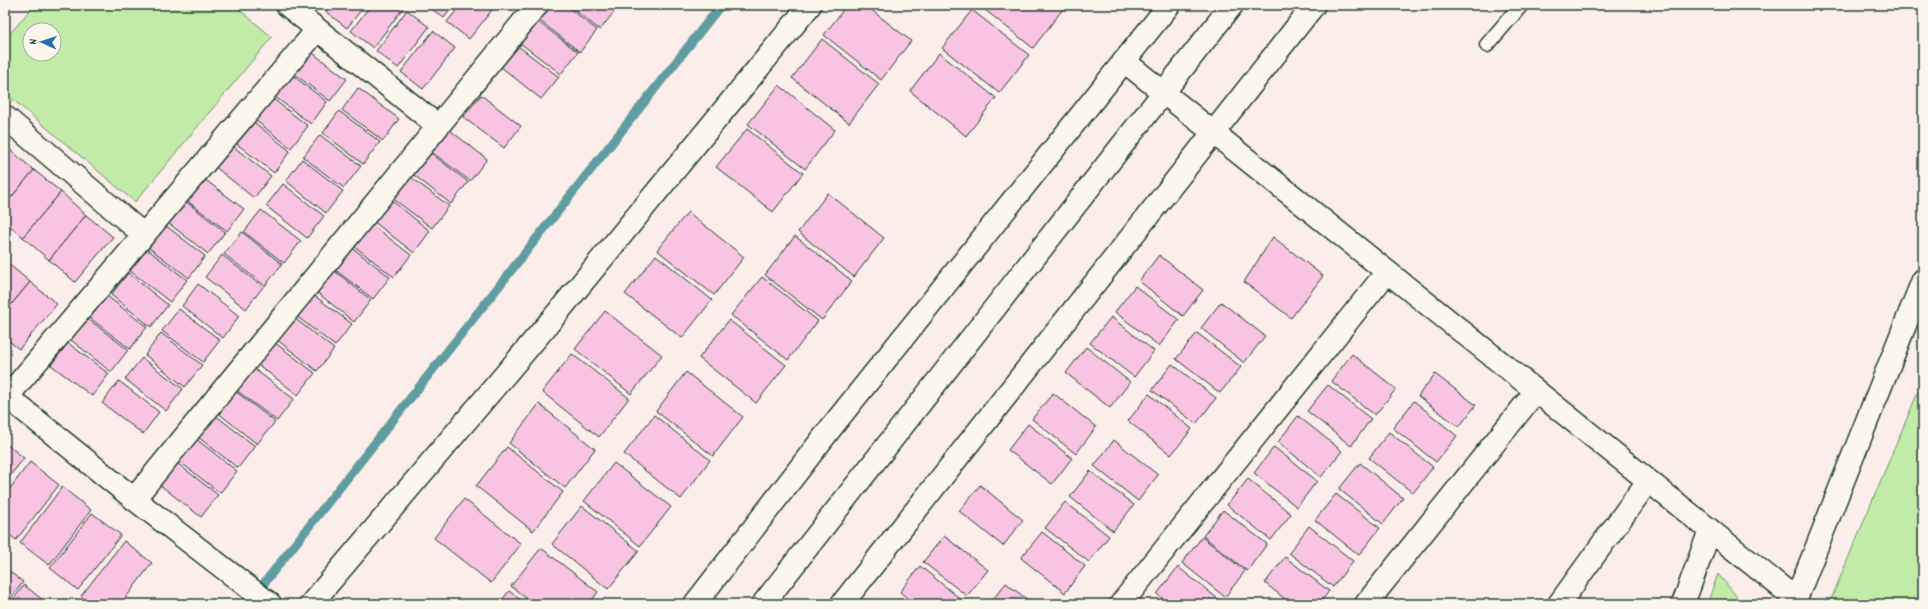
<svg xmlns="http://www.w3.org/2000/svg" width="1928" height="609" font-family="Dekko,sans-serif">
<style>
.green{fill:#c1eba7;stroke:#70946e;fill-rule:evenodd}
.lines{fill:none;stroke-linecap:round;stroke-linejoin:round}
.stream{stroke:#619da1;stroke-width:9}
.building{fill:#f9c4e1;stroke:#1f3d34}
.service-casing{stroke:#1f3d34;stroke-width:17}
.minor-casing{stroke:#1f3d34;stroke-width:25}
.tertiary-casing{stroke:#1f3d34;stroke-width:25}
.service{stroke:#fbf7ec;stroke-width:14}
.minor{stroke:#fbf7ec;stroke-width:22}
.tertiary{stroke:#fbf7ec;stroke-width:22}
</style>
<rect width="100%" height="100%" fill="#fbedea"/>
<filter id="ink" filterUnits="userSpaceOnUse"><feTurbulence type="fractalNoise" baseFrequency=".025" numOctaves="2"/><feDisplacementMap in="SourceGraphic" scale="8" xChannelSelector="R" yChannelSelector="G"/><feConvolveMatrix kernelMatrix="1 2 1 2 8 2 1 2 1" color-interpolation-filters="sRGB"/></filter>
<g filter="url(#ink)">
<!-- green -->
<g class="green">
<path d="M34,5H234L272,37L135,202L5,93V40ZM30,30H54V54H30Z"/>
<polygon points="1923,380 1923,604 1829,604"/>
<polygon points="1718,574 1743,604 1707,604"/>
</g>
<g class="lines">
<!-- stream -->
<polyline class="stream" points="265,582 721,5"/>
</g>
<!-- building -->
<g class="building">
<polygon points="330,5 365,5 347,28 325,11"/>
<polygon points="371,5 401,5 404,7 373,48 351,31"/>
<polygon points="426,5 454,5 444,18"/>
<polygon points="461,5 496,5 469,39 447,22"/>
<polygon points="551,5 565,5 597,30 580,52 539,20"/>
<polygon points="568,5 613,5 617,8 600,30"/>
<polygon points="847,5 865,5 911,41 881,80 824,35"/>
<polygon points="979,5 1058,5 1063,9 1033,48"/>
<polygon points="407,10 429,27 398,68 376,51"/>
<polygon points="972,10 1029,55 999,93 942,48"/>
<polygon points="537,21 578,52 561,74 520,43"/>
<polygon points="433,31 455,48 423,89 401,72"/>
<polygon points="822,39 879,84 849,123 792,78"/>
<polygon points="518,46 559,77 541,99 501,67"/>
<polygon points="306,48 347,79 330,101 289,70"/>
<polygon points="939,53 996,98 966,136 910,91"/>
<polygon points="287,71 327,102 311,124 270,93"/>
<polygon points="779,85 835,130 805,169 748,124"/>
<polygon points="358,88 399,119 383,141 342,110"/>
<polygon points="268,95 308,126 291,148 251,117"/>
<polygon points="481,95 521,126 504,148 463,117"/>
<polygon points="339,111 380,142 363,164 323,133"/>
<polygon points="250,119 290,151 274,173 233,141"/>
<polygon points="447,128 487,159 470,181 429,150"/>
<polygon points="747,129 803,173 773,212 716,167"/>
<polygon points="320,135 361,166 344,188 303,157"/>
<polygon points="230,144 271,176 254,198 214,166"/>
<polygon points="8,148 34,170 5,205 5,152"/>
<polygon points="427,150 468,182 451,204 410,172"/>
<polygon points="302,159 343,191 326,213 286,181"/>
<polygon points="34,170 61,192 23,237 5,222 5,205"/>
<polygon points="408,175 449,206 432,228 391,197"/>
<polygon points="203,178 244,209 227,231 186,200"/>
<polygon points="283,184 324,216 307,238 266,206"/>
<polygon points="61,192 86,215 49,260 23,237"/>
<polygon points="828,193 884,238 854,277 798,232"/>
<polygon points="390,199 430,231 414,253 373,221"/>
<polygon points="184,200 225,232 208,254 167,222"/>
<polygon points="261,210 301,241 284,263 244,232"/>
<polygon points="688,212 744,257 714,295 657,250"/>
<polygon points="86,215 113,237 75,282 49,260"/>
<polygon points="371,224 411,255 394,277 354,246"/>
<polygon points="165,225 205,256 189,278 148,247"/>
<polygon points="242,232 282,264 265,286 224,254"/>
<polygon points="795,236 852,281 822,320 765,275"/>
<polygon points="1273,237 1323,276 1291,318 1244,282"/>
<polygon points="350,246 390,277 373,299 333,268"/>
<polygon points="147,249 187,280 170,302 130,271"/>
<polygon points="222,255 263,287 246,309 205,277"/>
<polygon points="656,255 712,300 682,338 625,294"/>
<polygon points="1159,255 1203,290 1183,316 1139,281"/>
<polygon points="5,261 30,282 5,312"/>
<polygon points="331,268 371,300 354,322 314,290"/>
<polygon points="128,273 168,305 151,327 111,295"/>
<polygon points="762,277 818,321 788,360 731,315"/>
<polygon points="30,282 57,304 19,349 5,338 5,312"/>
<polygon points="198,284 239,316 223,338 182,306"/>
<polygon points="1135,286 1179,320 1159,346 1115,312"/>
<polygon points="311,293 352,324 335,346 295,315"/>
<polygon points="107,296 147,327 130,349 90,318"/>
<polygon points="1221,302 1265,336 1244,363 1201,328"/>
<polygon points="179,309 220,340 203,362 162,331"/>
<polygon points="605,311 662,355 631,394 575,349"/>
<polygon points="293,317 334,349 317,371 276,339"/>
<polygon points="1111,317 1154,351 1134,377 1090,343"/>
<polygon points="87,318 128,350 111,372 71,340"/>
<polygon points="729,320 786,365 756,403 699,358"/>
<polygon points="161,333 202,365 185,387 145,355"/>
<polygon points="1197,333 1241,367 1220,393 1176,359"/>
<polygon points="274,342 315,373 298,395 257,364"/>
<polygon points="68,343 109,374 92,396 51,365"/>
<polygon points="1086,347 1130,382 1110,408 1066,373"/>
<polygon points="572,354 629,398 599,437 542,392"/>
<polygon points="1352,354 1396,389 1375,415 1331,381"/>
<polygon points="142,358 183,389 166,411 125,379"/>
<polygon points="1172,364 1216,398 1196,424 1152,390"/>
<polygon points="253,368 294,399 277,421 236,390"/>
<polygon points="686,372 743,417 713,456 656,411"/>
<polygon points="1435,374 1476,405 1459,427 1418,396"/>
<polygon points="119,381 159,412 143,434 102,403"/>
<polygon points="1328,385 1371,419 1351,446 1307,411"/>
<polygon points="234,390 275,422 257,444 217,412"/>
<polygon points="1053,393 1096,427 1076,454 1032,419"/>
<polygon points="1149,394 1192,429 1171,455 1128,421"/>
<polygon points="1414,401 1457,436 1436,462 1393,428"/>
<polygon points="539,404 595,449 565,488 509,443"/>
<polygon points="215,415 255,446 238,468 198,437"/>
<polygon points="654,415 710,460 681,499 624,454"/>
<polygon points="1298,416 1342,451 1321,477 1278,442"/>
<polygon points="1028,424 1072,458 1052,484 1008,450"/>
<polygon points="1389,432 1433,467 1413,493 1369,458"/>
<polygon points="196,439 237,471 220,493 179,461"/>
<polygon points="1114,440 1158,475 1138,501 1094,466"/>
<polygon points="5,443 24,458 5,482"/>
<polygon points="507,447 563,492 533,531 476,486"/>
<polygon points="1274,447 1317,481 1297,507 1254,473"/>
<polygon points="30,462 59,485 16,540 5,531 5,495"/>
<polygon points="177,463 218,495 201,517 160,485"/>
<polygon points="614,463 671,507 640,546 584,501"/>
<polygon points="1360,463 1403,498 1383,524 1339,489"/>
<polygon points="1090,471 1134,505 1113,531 1070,497"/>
<polygon points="1248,479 1291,514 1271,540 1227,505"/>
<polygon points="980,485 1023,520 1003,546 959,511"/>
<polygon points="62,487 91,510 49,565 20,543"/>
<polygon points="1336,494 1380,528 1359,555 1315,520"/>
<polygon points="464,499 521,544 491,583 434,538"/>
<polygon points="1065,502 1109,536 1089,562 1045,528"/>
<polygon points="582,506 639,551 608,589 552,544"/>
<polygon points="1223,510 1267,544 1247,571 1203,536"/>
<polygon points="92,513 121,535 78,590 50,568"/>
<polygon points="1309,526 1353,561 1333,587 1289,553"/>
<polygon points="1042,532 1085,566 1065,593 1021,558"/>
<polygon points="944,536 988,570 967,596 923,562"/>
<polygon points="1202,537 1245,571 1225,597 1182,563"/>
<polygon points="124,541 152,563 121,604 91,604 81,596"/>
<polygon points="541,548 598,592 589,604 533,604 511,586"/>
<polygon points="1285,557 1329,591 1319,604 1291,604 1265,583"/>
<polygon points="920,566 963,601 961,604 914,604 900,592"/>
<polygon points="1178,567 1222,602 1220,604 1170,604 1157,594"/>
<polygon points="5,568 23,582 7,604 5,604"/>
<polygon points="1006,583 1033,604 989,604"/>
<polygon points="24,585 48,604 10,604"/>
<polygon points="509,591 526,604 499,604"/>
</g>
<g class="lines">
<defs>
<polyline id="service" points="1487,45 1521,5"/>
<g id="minor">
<polyline points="287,5 438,126"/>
<polyline points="1124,61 1796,599"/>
<polyline points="5,117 144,235"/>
<polyline points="5,395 134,499 270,604"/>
<polyline points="7,397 317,30"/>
<polyline points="134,499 537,5"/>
<polyline points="311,604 559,311 810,5"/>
<polyline points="842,604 1314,5"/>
<polyline points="1121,604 1387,272"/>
<polyline points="1366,604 1536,391"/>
<polyline points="1559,604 1648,481"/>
<polyline points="1683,604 1710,530"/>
</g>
<g id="tertiary">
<polyline points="695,604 834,424 1169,5"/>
<polyline points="763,604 1232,5"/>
<polyline points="1794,604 1923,280"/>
</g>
</defs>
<!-- service casing -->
<use href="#service" class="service-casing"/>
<!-- minor casing -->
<use href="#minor" class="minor-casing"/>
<!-- tertiary casing -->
<use href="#tertiary" class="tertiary-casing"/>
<!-- service -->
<use href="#service" class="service"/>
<!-- minor -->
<use href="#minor" class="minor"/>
<!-- tertiary -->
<use href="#tertiary" class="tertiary"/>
</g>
</g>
<!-- margin -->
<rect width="1928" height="609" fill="none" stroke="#fbf7ec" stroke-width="20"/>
<rect x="10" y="10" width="1908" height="589" fill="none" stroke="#1f3d34" stroke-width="1.5" filter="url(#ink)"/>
<!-- north arrow -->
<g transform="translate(42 42) rotate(273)"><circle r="19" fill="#fbf7ec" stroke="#a3ada2"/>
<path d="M0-3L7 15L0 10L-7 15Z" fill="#1f6fb2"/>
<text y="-6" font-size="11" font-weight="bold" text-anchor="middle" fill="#1f3d34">N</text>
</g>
</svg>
